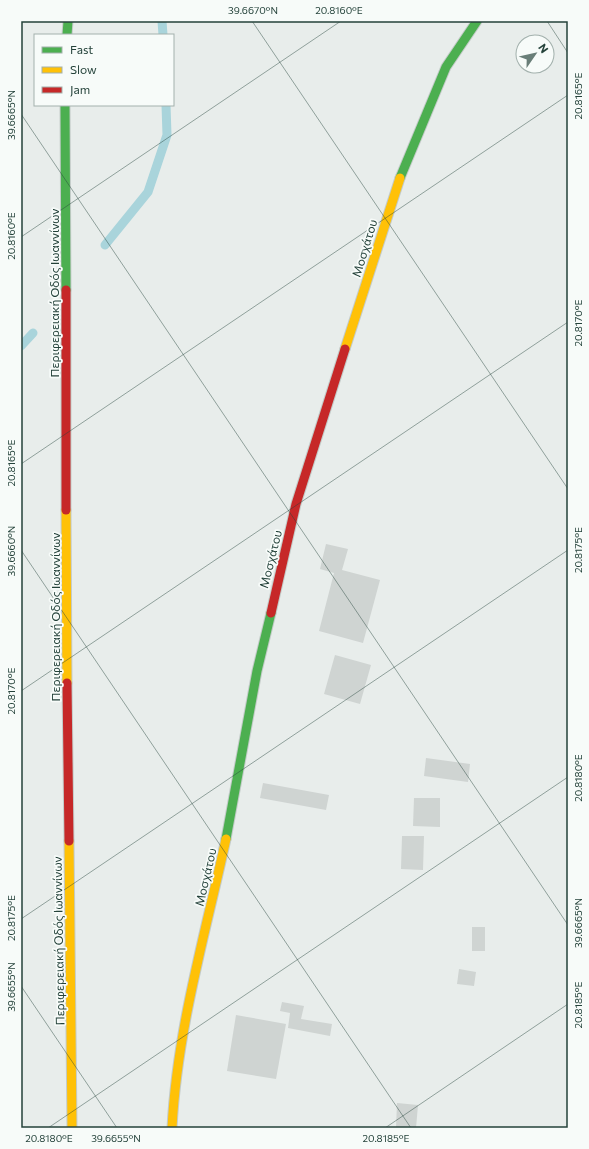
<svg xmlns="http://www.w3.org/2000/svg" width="589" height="1149" font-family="Commissioner,sans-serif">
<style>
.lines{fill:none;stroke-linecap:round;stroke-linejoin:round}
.stream{stroke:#a9d4db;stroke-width:9}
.building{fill:#cfd4d2}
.fast-casing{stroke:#c3cbc8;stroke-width:11}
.slow-casing{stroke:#c3cbc8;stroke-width:11}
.jam-casing{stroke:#c3cbc8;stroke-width:11}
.fast{stroke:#4caf50;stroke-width:9}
.slow{stroke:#ffc107;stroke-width:9}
.jam{stroke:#c62828;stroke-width:9}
.ticks{fill:none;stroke:#24423a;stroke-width:1;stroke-opacity:0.45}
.labels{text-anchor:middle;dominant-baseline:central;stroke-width:3.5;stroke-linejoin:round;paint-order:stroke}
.street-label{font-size:12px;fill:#24423a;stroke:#f7fbf9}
.neatline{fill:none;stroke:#24423a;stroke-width:1.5}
.ticks-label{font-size:10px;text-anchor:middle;fill:#24423a}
</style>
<rect width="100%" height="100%" fill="#e8edeb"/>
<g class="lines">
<!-- stream -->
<g class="stream">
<polyline points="162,21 163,35"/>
<polyline points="105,245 148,192 167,135 166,105"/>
<polyline points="21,346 33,333"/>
</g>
</g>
<!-- building -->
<g class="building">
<polygon points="326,544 348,549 342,570 380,580 363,643 319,631 334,573 320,569"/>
<polygon points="335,655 371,665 360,704 324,694"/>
<polygon points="426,758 470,764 468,782 424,776"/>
<polygon points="263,783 329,795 326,810 260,798"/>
<polygon points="414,798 440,798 440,827 413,826"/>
<polygon points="402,836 424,836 423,870 401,869"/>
<rect x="472" y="927" width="13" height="24"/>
<polygon points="459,969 476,972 474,986 457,984"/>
<polygon points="282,1002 304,1006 301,1019 332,1024 330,1036 288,1028 290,1013 280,1011"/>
<polygon points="236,1015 286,1024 276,1079 227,1071"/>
<polygon points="397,1103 418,1105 416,1128 396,1128"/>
</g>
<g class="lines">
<defs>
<g id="fast">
<polyline points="67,35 68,21"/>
<polyline points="65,105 66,290"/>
<polyline points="400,178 446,67 477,21"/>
<polyline points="226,839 257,671 271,613"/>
</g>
<g id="slow">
<polyline points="345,349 400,178"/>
<polyline points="66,510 67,683"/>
<polyline points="69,841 72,1128"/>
<path d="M172,1128C177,1030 205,935 226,839"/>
</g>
<g id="jam">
<polyline points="66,290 66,510"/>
<polyline points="271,613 296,504 345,349"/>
<polyline points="67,683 69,841"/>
</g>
</defs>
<!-- fast casing -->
<use href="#fast" class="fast-casing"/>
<!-- slow casing -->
<use href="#slow" class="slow-casing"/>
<!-- jam casing -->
<use href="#jam" class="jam-casing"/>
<!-- fast -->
<use href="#fast" class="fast"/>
<!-- slow -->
<use href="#slow" class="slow"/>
<!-- jam -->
<use href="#jam" class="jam"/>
</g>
<!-- ticks -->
<path class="ticks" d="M252,21L568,489M547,21L568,53M21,114L568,925M21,237L341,21M21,464L568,95M21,550L411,1128M21,691L568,322M21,919L568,550M21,986L117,1128M48,1128L568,777M385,1128L568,1004"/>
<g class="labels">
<!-- street labels -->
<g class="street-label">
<text transform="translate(364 248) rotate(-73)">Μοσχάτου</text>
<text transform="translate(54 293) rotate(-90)">Περιφερειακή Οδός Ιωαννίνων</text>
<text transform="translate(270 559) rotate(-76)">Μοσχάτου</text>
<text transform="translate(55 617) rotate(-90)">Περιφερειακή Οδός Ιωαννίνων</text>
<text transform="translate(205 877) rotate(-77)">Μοσχάτου</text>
<text transform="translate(58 941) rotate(-91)">Περιφερειακή Οδός Ιωαννίνων</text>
</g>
</g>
<!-- border -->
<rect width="589" height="1149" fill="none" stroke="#f7fbf9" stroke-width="44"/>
<!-- legend -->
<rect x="34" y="34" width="140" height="72" fill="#f7fbf9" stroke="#a3b1ad"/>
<rect x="42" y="47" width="20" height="6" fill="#4caf50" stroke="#a3b1ad"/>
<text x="70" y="54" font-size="12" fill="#24423a">Fast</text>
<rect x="42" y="67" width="20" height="6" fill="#ffc107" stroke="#a3b1ad"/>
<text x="70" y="74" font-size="12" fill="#24423a">Slow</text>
<rect x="42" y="87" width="20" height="6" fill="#c62828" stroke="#a3b1ad"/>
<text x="70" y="94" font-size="12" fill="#24423a">Jam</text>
<!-- north arrow -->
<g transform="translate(535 54) rotate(56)"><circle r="19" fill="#f7fbf9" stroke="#a3b1ad"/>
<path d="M0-3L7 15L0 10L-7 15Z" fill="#697e78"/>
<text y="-6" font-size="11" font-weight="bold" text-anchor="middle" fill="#24423a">N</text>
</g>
<rect x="22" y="22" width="545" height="1105" class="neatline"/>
<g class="ticks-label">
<text x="253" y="14">39.6670°N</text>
<text x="339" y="14">20.8160°E</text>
<text transform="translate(578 96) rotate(-90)" y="4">20.8165°E</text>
<text transform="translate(11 115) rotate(-90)" y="4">39.6665°N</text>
<text transform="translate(11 236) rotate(-90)" y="4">20.8160°E</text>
<text transform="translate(578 323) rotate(-90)" y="4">20.8170°E</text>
<text transform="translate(11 463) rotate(-90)" y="4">20.8165°E</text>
<text transform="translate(578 550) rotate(-90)" y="4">20.8175°E</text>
<text transform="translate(11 551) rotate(-90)" y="4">39.6660°N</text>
<text transform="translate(11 691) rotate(-90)" y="4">20.8170°E</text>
<text transform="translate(578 778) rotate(-90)" y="4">20.8180°E</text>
<text transform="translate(11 918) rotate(-90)" y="4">20.8175°E</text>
<text transform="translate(578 923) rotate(-90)" y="4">39.6665°N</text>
<text transform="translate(11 987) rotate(-90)" y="4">39.6655°N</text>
<text transform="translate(578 1005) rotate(-90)" y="4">20.8185°E</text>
<text x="49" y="1142">20.8180°E</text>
<text x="116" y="1142">39.6655°N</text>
<text x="386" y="1142">20.8185°E</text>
</g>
</svg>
